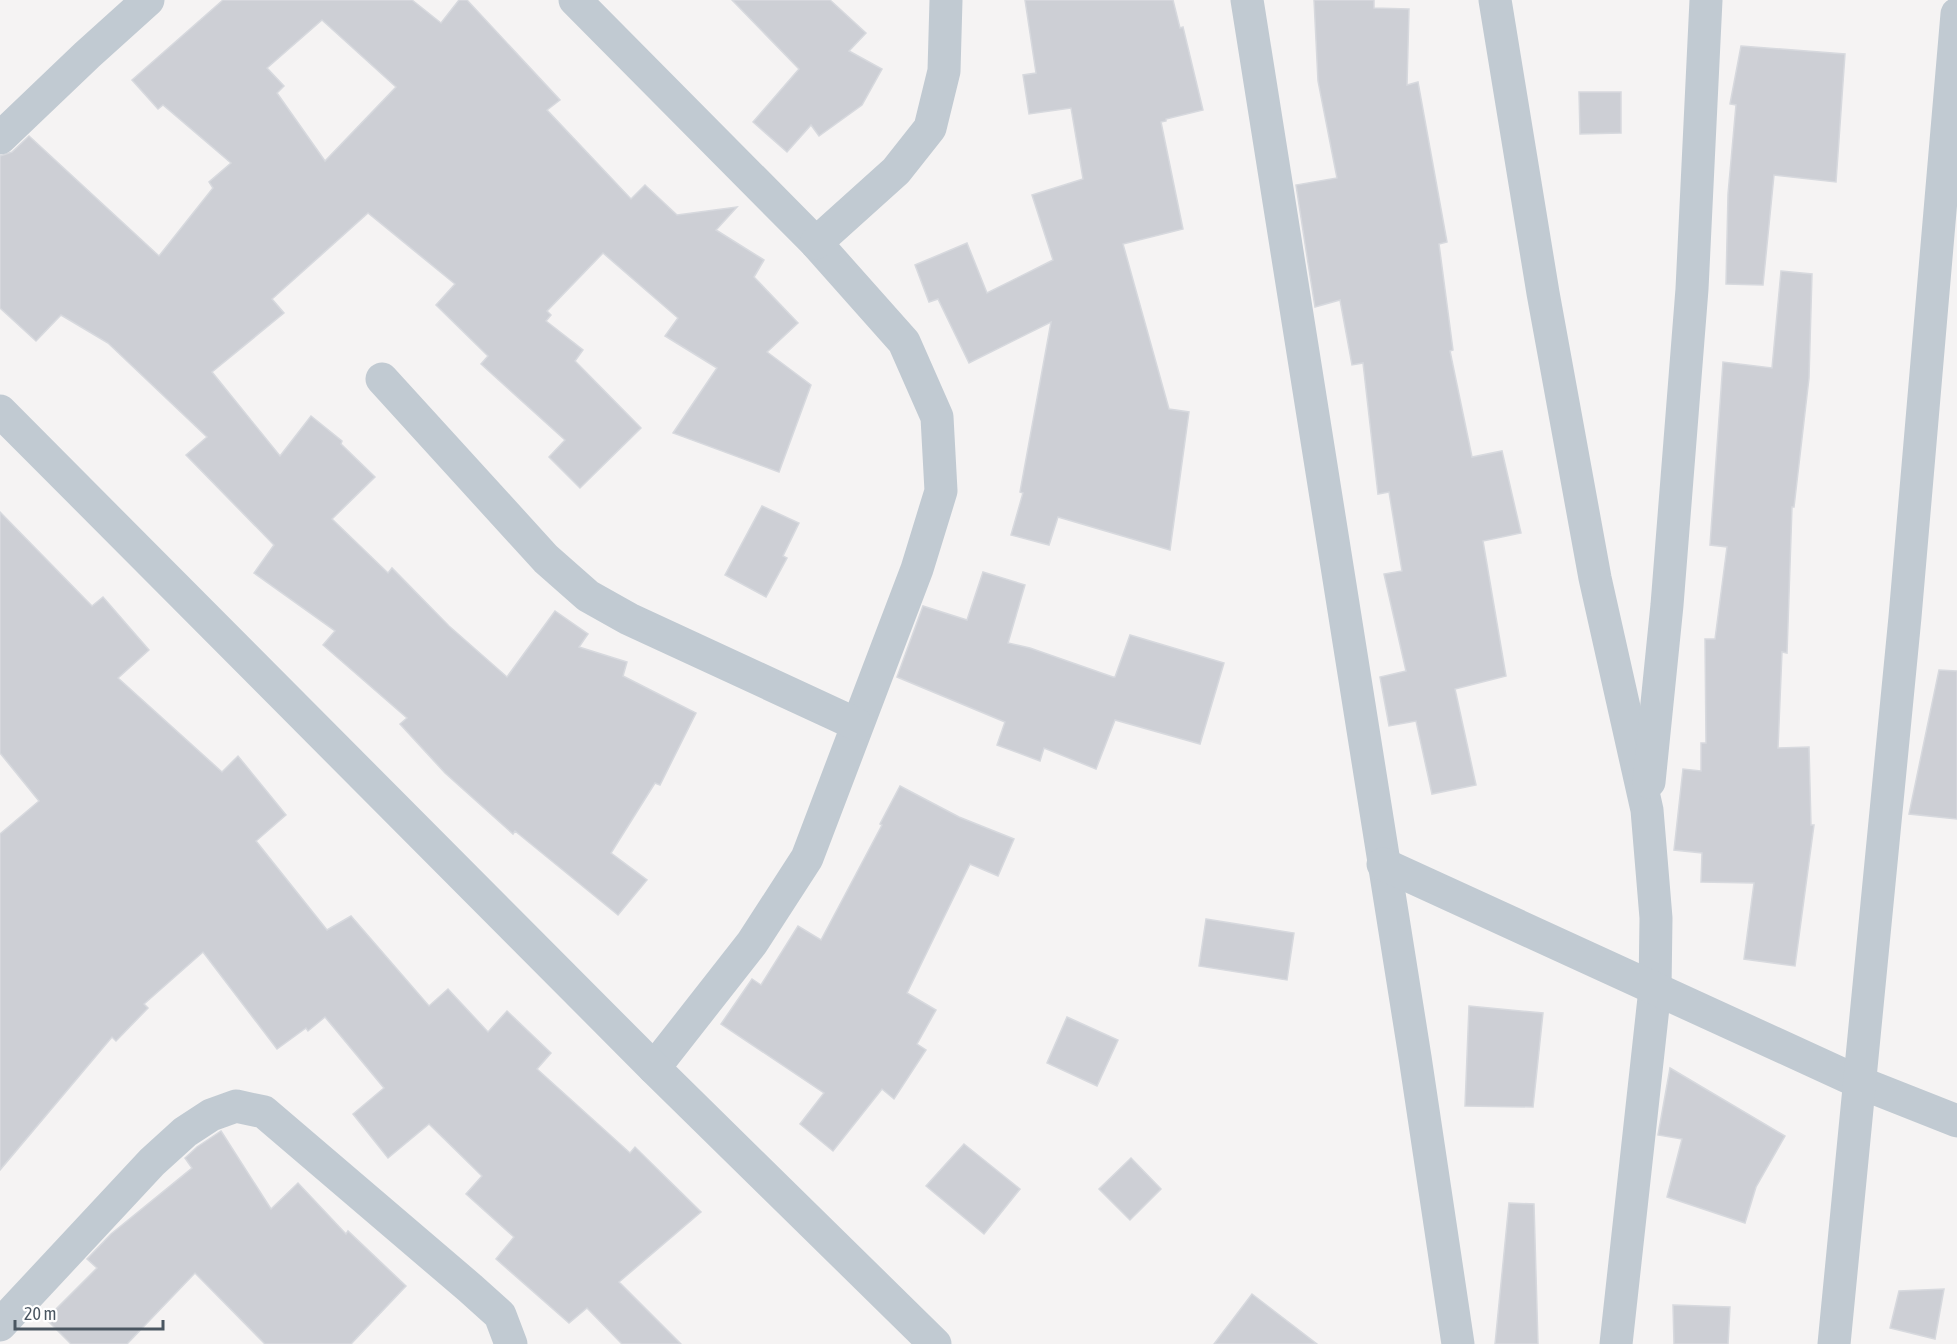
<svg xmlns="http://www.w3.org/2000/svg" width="1957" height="1344" font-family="'Asap Condensed',sans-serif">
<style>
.building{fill:#cdcfd5;stroke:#d7d9de;stroke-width:1.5;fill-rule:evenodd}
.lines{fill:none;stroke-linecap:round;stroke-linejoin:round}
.minor{stroke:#c1cad2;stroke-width:33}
</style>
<rect width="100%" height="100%" fill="#f5f3f3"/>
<!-- building -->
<g class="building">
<path d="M223,0H412L441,23L459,0H467L560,100L547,110L631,199L645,185L677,215L737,207L716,230L764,260L754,277L798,323L767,352L811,385L779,472L673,433L717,368L665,336L678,318L603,253L547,311L551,315L546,321L583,350L575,361L641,428L580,488L549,457L565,440L481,364L488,356L436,305L455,284L368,213L272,299L284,313L212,372L280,456L311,416L342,441L341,444L375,477L332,519L388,573L392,568L449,626L507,677L555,611L588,634L579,647L627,662L623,676L696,713L660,785L655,783L611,853L647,880L618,915L515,831L513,834L445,773L400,724L407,718L323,645L335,631L254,573L274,545L186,455L207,437L108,343L61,315L36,341L0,308V156L12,152L29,136L159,256L213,188L209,182L231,163L163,105L158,109L132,80ZM322,20L396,87L325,161L277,93L284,86L267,68Z"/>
<polygon points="732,0 830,0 866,33 849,51 882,69 862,105 819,136 811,125 787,152 753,122 799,69"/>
<polygon points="1025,0 1173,0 1180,28 1183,27 1203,110 1166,119 1166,121 1161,122 1183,229 1123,244 1169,409 1189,412 1170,550 1058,517 1049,545 1011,535 1023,493 1020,492 1051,322 969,363 938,299 929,302 915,265 967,243 987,293 1053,260 1032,195 1083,179 1071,108 1029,114 1023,75 1036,73"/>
<polygon points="1314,0 1374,0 1374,8 1409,9 1407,85 1418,82 1447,242 1439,244 1453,350 1450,351 1472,457 1502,451 1521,533 1483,541 1506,676 1455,689 1476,785 1432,794 1416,721 1389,726 1380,677 1406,671 1384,574 1402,571 1389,492 1378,494 1363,363 1352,365 1340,300 1315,307 1308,263 1296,185 1337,178 1318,81"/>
<polygon points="1741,46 1845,54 1836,182 1774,175 1763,285 1726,284 1728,194 1736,105 1730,104"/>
<polygon points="1579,92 1621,92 1621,133 1580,134"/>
<polygon points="1781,271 1812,274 1809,378 1794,507 1792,507 1787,653 1782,652 1778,748 1809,747 1811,825 1814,825 1795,966 1744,959 1754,883 1701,882 1702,853 1674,850 1683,769 1701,771 1701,743 1706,743 1705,639 1715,639 1727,547 1710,545 1723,362 1772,368"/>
<polygon points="762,506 799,523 783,556 787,558 766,597 725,575"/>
<polygon points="0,512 92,606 103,597 149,650 118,678 222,772 238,756 286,815 256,841 327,930 351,916 429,1006 448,989 488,1032 507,1011 551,1053 537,1069 630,1153 635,1147 701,1212 619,1282 681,1344 622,1344 587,1308 569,1323 496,1259 514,1237 466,1194 482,1176 429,1124 388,1158 353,1114 384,1088 325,1017 308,1031 306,1028 277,1049 203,952 144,1004 148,1008 116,1041 112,1037 0,1170 0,834 39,801 0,753"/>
<polygon points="983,572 1025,585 1008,643 1030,648 1113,677 1115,677 1130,635 1224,663 1200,744 1115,720 1096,769 1044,748 1040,761 997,745 1005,722 897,677 923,606 967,620"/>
<polygon points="1939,670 1957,671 1957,819 1909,814"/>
<polygon points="900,786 959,817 1014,839 998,876 970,864 907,993 936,1010 917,1044 926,1050 894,1099 882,1089 833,1151 800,1124 824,1093 721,1024 752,979 761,985 798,926 821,940 882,825 880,824"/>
<polygon points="1206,919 1294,933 1287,980 1199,966"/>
<polygon points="1469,1006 1543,1013 1533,1107 1465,1106"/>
<polygon points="1067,1017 1118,1040 1097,1086 1047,1063"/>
<polygon points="1670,1068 1785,1136 1756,1187 1745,1223 1667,1197 1682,1139 1658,1135"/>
<polygon points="221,1131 271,1209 298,1183 346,1234 348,1231 406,1286 351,1344 265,1344 195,1273 127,1344 71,1344 46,1319 97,1268 87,1259 111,1234 192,1168 185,1158 197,1147"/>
<polygon points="964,1144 1020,1189 984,1234 926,1186"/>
<polygon points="1131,1158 1161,1189 1130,1220 1099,1189"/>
<polygon points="1509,1203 1534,1204 1538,1344 1495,1344"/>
<polygon points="1944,1289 1935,1339 1890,1328 1899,1291"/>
<polygon points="1252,1294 1317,1344 1214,1344"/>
<polygon points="1673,1305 1730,1307 1728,1344 1674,1344"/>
</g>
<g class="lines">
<!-- minor -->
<g class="minor">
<polyline points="575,0 816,243 904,342 937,417 941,491 917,569 807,858 752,943 654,1068"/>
<polyline points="1247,0 1415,1057 1458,1344"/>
<polyline points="1495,0 1543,293 1595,578 1647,810 1656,918 1655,989 1616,1344"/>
<polyline points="0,138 87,55 148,0"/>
<polyline points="816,243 896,171 930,128 944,71 946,0"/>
<polyline points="382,379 546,559 588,596 629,619 856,724"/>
<polyline points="0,411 654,1068 935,1344"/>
<polyline points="1649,782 1667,605 1692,289 1706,0"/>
<polyline points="1383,864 1861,1083 1957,1121"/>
<polyline points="0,1325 152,1162 185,1132 211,1115 236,1106 264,1112 470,1288 500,1315 511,1344"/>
<polyline points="1834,1344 1905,617 1957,14"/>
</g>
</g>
<!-- scale -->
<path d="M15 1320v9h148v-9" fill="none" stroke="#4a5661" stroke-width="3"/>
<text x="24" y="1320" font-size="18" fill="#4a5661" stroke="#ffffff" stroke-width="4.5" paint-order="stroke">20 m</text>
</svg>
